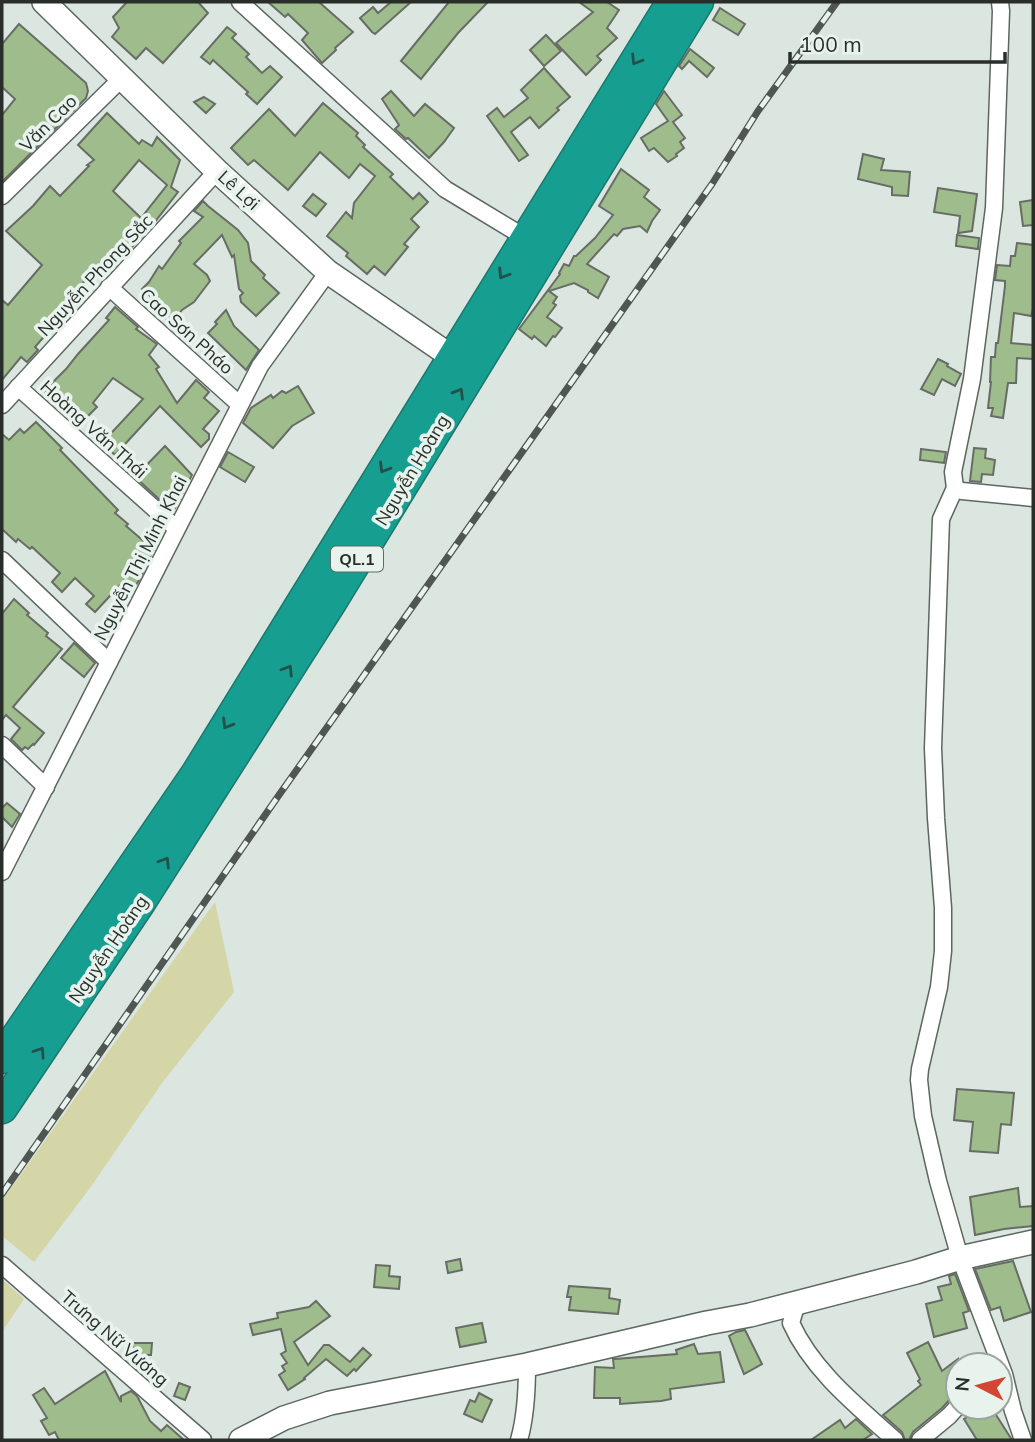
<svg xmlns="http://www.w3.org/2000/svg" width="1035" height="1442" font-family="Mulish,sans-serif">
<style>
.green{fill:#d5d6a7}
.building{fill:#9fbc8d;stroke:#676d64;stroke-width:2;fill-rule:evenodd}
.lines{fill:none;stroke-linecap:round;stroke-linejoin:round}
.street-casing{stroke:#5c6760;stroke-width:19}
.secondary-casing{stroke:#5c6760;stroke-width:26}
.highway-casing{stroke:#1d776d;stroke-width:33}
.street{stroke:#fff;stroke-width:16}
.secondary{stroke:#fff;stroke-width:23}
.highway{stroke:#169e91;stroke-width:30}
.rail-casing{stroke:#505652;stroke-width:7}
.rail{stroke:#e7f3ec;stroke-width:4.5;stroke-dasharray:13;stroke-linecap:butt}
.oneway{stroke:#23504a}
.labels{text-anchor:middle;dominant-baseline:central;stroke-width:7;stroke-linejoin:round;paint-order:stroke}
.shield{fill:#e7f3ec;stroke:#626965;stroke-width:2}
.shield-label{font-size:16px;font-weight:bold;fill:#292e2b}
.street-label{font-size:18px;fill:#292e2b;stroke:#e7f3ec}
</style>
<rect width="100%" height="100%" fill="#dae6df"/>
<!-- green -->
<g class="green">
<polygon points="215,902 234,992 162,1083 90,1188 34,1262 2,1236 2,1201"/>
<polygon points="2,1279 24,1299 2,1332"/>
</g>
<!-- building -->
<g class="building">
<polygon points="127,2 198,2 208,13 163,63 146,48 136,59 112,37 119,28 113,17"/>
<polygon points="268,2 319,2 353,32 335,48 336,50 322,63 302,40 308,33 288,14 285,17"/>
<polygon points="391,2 411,2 375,34 372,32 360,18 373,7 378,13"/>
<polygon points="449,2 488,2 458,33 421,79 401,61"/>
<polygon points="579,2 607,2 619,10 607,28 617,38 597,56 601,60 586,75 556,43 593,12"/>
<polygon points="720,8 745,24 738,35 713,20"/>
<polygon points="19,24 86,83 88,91 86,98 2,182 2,115 15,99 2,87 2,44"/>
<polygon points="227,27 236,34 232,38 249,54 246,57 262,73 270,66 282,77 257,104 246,94 248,92 213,60 210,64 201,57"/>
<polygon points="546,35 561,51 544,66 530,50"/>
<polygon points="690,49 714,68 707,77 689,61 682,69 679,66"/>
<polygon points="544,68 570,97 557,108 559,110 539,128 530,117 511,132 528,155 519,161 487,116 497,108 504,117 528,98 521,90"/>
<polygon points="391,91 414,116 425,104 454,128 444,142 429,158 408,138 406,139 395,129 399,125 382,99"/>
<polygon points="664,91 682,115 673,122 685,138 680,142 684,148 676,154 677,156 668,162 654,148 649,151 641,138 668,121 656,104"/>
<polygon points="204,97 215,104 206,113 194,102"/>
<polygon points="323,103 358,133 356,136 365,145 363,147 393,174 390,177 413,199 419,193 428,202 411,219 419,227 404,244 408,247 385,275 374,266 367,274 346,256 348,253 327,236 346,212 352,218 354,203 375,176 360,164 349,178 320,152 288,190 254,160 248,165 231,148 269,109 295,136"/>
<path d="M107,113L139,144L142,140L152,146L157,137L180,160L171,187L178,192L154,223L131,248L128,245L103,268L99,265L87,278L51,321L55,324L35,347L38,350L27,362L21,357L2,380V300L8,305L42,265L6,231L33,206L50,186L60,196L89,166L87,165L94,160L78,145ZM139,160L167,185L141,218L113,191Z"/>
<polygon points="863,154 884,159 881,170 910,172 908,196 892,195 892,187 858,179"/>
<polygon points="621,169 649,190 644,197 660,210 652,221 647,232 640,226 623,229 617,236 614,234 587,264 609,277 598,298 588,292 588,290 574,283 549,291 557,297 553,303 556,305 547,317 562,328 555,337 553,336 546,346 534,336 532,339 519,329 560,274 559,273 564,264 569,266 574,256 576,256 595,238 613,215 599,206"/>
<polygon points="938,188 977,194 972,231 958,233 960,216 934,212"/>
<polygon points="313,194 326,204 316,216 303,206"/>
<polygon points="1033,200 1033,225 1023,226 1020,202"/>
<polygon points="203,201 208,206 238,230 248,243 251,261 265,275 263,278 279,293 256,316 241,302 240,296 243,293 239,289 234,255 232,257 222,235 194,264 207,275 210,281 194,302 182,310 172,324 157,312 162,306 142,289 149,282 159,266 162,269 181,243 179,241 203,217 194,211"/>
<polygon points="957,235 979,238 978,249 956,246"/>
<polygon points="1017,243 1033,245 1033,309 1031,316 1014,313 1011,343 1033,345 1033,359 1017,358 1016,383 1008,383 1003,418 991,416 993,408 988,408 991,382 990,382 991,357 995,357 996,343 998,343 1005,286 1005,281 995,280 997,265 1010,266 1011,256 1015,256"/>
<polygon points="115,307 138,327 136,329 157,344 149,355 159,367 156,369 177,403 196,380 209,392 204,398 219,411 203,429 209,434 209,439 201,447 160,406 115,455 102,443 143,399 113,378 93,403 97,407 78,426 44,391 66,369 78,354 109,320 106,318"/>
<polygon points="226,310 234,326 259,350 246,370 208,333 217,324 215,322"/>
<polygon points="938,359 948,364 947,366 961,374 955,386 942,379 934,395 921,389"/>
<polygon points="298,386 314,413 292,426 273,448 243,423 251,408 271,395 273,398 282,391 286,393"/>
<polygon points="36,422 62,448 60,450 118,510 115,513 128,524 126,526 154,550 143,569 144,570 138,582 133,589 124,581 95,612 86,604 94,596 75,578 62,592 52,582 60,573 32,547 30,549 18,539 16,542 2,529 2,434 9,440 20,429 24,433"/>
<polygon points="165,446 192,475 173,512 135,477"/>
<polygon points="974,448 986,449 985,458 995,460 993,475 982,474 981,482 970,481"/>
<polygon points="921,449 946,452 944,463 920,460"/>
<polygon points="228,452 254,467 245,482 220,467"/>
<polygon points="14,599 29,613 27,615 48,633 46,636 62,649 13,707 44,733 34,745 33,744 28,749 25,747 22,750 11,739 20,728 6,715 2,720 2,614"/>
<polygon points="74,643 95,663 84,677 61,658"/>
<polygon points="7,803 20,814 12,827 2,817 2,808"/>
<polygon points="957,1089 1014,1093 1011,1125 1001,1124 998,1153 970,1151 973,1122 954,1120"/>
<polygon points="1018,1188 1020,1207 1033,1206 1033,1226 1004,1229 975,1235 970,1197"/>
<polygon points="460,1259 462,1270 448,1273 446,1262"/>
<polygon points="1013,1261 1031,1312 1004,1321 1000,1307 991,1310 975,1269"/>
<polygon points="376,1265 390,1266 389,1276 400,1277 399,1289 374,1287"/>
<polygon points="955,1274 969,1311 963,1313 967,1328 934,1337 926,1304 942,1300 938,1287 951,1284 949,1276"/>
<polygon points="569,1286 610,1289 609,1298 620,1300 618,1314 569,1310 571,1297 567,1297"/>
<polygon points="316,1301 330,1316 294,1342 308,1365 324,1345 329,1345 350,1362 363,1348 371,1355 356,1371 354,1369 347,1376 326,1359 304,1378 305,1379 288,1390 279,1375 285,1371 282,1366 287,1363 281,1354 286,1351 281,1329 253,1335 250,1324 278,1318 277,1313 309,1307"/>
<polygon points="482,1323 486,1342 460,1347 456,1328"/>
<polygon points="745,1330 762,1364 744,1374 729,1336 736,1332"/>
<polygon points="928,1342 942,1371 958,1359 958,1395 950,1399 942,1408 913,1432 909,1440 905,1440 902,1432 883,1415 921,1385 918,1381 920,1379 907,1353"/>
<polygon points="133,1343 152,1343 151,1355 133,1355"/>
<polygon points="694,1344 698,1354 720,1352 724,1382 670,1389 671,1399 661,1401 620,1404 620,1398 594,1398 595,1367 614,1368 613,1359 615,1359 677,1354 676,1350"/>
<polygon points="105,1371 121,1402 121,1396 131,1391 137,1396 150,1421 161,1431 167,1425 184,1440 59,1440 55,1432 49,1435 41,1421 47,1418 33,1395 44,1388 55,1404"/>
<polygon points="179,1383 190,1387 185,1400 174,1396"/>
<polygon points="479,1393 492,1400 482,1422 464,1414 470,1400 475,1402"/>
<polygon points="982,1407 991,1407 1012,1440 977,1440 964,1419"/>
<polygon points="856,1419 872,1434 863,1440 811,1440 840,1420 845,1428"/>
</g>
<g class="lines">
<defs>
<g id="street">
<polyline points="240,2 445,189 526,238"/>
<polyline points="1000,2 1001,11 994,208 972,379 953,472 955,488 962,491 1033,498"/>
<polyline points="2,196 122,78"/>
<polyline points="109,287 239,404"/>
<polyline points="18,387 176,528"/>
<polyline points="2,405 217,171"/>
<polyline points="955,488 941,519 933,748 936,818 943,908 943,951 939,987 920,1069 919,1080 923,1116 938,1181 960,1258 1004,1374 1013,1411 1023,1440"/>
<polyline points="2,560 109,662"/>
<polyline points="2,745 46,787"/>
<polyline points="2,872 260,366 328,272"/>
<polyline points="2,1265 203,1440"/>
<path d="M797,1303L791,1323C812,1370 857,1406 895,1440"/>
<path d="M519,1440C526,1416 527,1390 527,1365"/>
<polyline points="920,1440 949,1416 958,1406"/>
</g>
<g id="secondary">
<polyline points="44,2 217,171 328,272 452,357"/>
<polyline points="241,1440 284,1418 330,1403 527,1365 707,1323 750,1315 916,1272 960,1258 1033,1242"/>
</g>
<g id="highway">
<polyline points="2,1058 197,773 672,2"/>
<polyline points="2,1108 141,901 330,604 698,2"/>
</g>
</defs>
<!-- street casing -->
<use href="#street" class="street-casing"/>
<!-- secondary casing -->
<use href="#secondary" class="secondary-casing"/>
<!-- highway casing -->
<use href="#highway" class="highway-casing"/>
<!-- street -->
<use href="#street" class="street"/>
<!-- secondary -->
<use href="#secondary" class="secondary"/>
<!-- highway -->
<use href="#highway" class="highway"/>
<defs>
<polyline id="rail" points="2,1194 279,795 712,184 758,111 837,2"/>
</defs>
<!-- rail casing -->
<use href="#rail" class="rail-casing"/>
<!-- rail -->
<use href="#rail" class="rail"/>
</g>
<!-- one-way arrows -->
<defs><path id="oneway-chevron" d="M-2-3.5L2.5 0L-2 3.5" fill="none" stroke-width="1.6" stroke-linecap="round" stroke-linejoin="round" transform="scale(1.75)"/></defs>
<g class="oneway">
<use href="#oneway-chevron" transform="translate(636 60) rotate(122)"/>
<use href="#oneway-chevron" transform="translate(503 274) rotate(122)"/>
<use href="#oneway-chevron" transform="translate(459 393) rotate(-59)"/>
<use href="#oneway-chevron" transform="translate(384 468) rotate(121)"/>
<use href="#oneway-chevron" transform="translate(288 670) rotate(-58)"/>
<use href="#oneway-chevron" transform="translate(227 724) rotate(121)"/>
<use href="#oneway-chevron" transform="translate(165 862) rotate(-58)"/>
<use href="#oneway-chevron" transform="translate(40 1052) rotate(-56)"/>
</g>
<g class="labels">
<!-- shield labels -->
<rect class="shield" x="331" y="546.5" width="52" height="25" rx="5"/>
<g class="shield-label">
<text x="357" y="559">QL.1</text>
</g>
<!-- street labels -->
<g class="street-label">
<text transform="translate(48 123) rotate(-45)">Văn Cao</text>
<text transform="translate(239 190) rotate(42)">Lê Lợi</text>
<text transform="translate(95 275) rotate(-47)">Nguyễn Phong Sắc</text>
<text transform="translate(187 331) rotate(42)">Cao Sơn Pháo</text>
<text transform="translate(94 429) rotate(42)">Hoàng Văn Thái</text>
<text transform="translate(412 470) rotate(-59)">Nguyễn Hoàng</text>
<text transform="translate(140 558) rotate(-63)">Nguyễn Thị Minh Khai</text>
<text transform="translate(108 949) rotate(-56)">Nguyễn Hoàng</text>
<text transform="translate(115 1338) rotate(41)">Trưng Nữ Vương</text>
</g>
</g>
<!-- border -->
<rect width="1035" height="1442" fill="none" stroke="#292e2b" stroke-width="7"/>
<!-- north arrow -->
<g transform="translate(979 1386) rotate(276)"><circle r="33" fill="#e7f3ec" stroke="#9ba49f" stroke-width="2"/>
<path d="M0-5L12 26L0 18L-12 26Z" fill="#d34631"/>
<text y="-10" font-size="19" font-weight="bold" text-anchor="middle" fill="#292e2b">N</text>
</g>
<!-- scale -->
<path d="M790 52v10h215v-10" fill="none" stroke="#292e2b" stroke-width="3.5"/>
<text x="800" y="52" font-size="21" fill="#292e2b" stroke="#e7f3ec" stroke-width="5" paint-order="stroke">100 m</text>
</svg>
